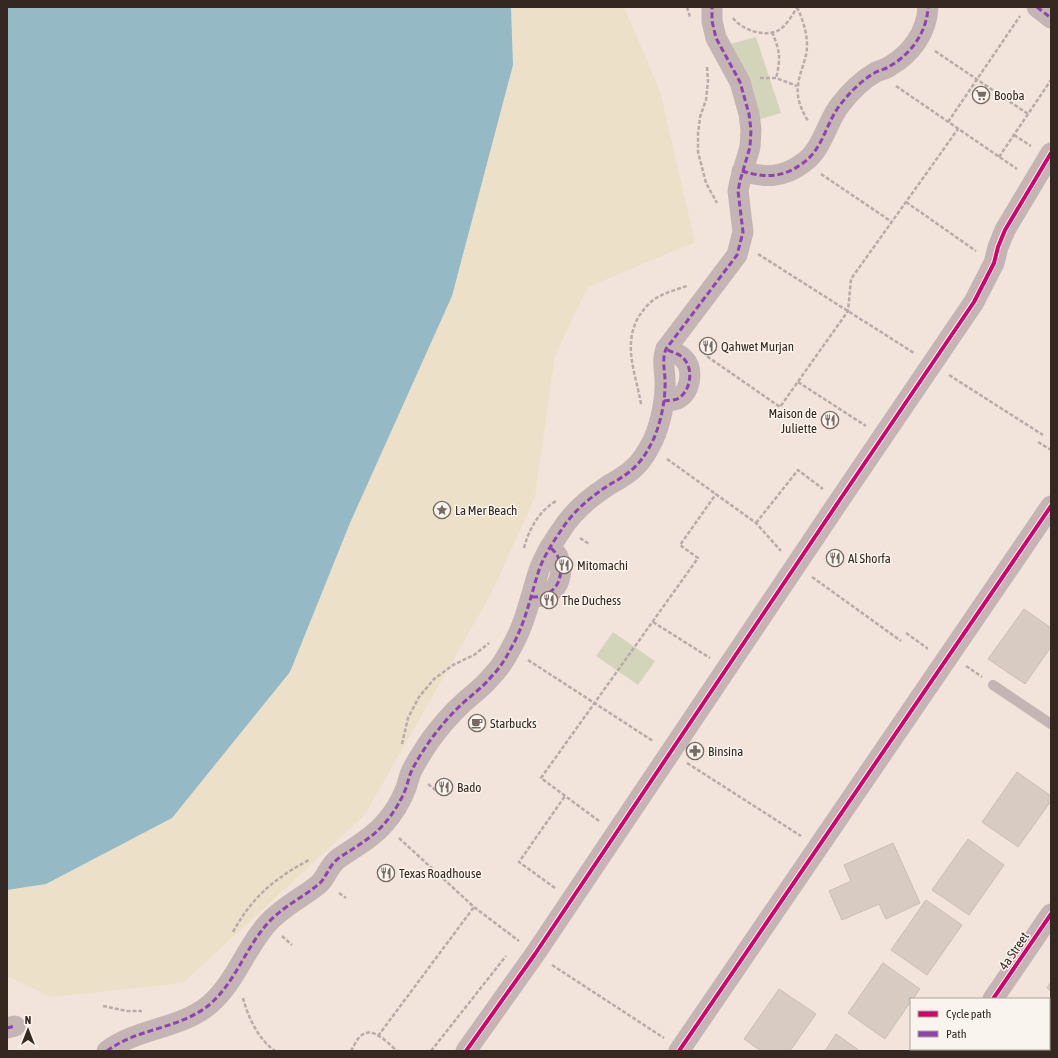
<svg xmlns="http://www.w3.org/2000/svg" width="1058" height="1058" font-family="'Asap Condensed',sans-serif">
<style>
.green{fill:#d3d5bb}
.sand{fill:#ece1c8}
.water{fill:#95bac5}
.building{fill:#d7cbc2;stroke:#c9beb5}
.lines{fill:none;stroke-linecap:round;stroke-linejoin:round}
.path{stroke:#b8aba9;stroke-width:2.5;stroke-dasharray:4 2;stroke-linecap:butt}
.lane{stroke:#c4b4b3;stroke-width:10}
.street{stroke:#c4b4b3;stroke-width:21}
.quiet{stroke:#8e44ad;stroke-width:3;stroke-dasharray:6 3;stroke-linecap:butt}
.cycleway-casing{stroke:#faf4ef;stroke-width:6}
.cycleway{stroke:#d6006c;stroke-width:4}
.labels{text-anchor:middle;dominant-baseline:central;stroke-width:3;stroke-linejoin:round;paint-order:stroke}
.poi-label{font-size:13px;fill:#342820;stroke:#faf4ef;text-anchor:start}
.street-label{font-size:13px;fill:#342820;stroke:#faf4ef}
</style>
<rect width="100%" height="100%" fill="#f2e4da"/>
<!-- green -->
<g class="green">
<polygon points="756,37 781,113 754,121 726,45"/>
<polygon points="613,632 655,661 638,685 596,656"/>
</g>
<!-- sand -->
<polygon class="sand" points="511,7 624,7 660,91 695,242 588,287 555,355 535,497 492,592 364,816 183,983 51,997 7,976 7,890 46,884 290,672 350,523 513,65"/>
<!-- water -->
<polygon class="water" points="7,7 511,7 513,65 452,296 350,523 290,672 172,818 46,884 7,890"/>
<!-- building -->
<g class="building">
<polygon points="1024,609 1051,628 1051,647 1025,684 988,659"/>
<polygon points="1017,772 1051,796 1051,801 1018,847 982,822"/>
<polygon points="968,839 1004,865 969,915 932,890"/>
<polygon points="893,843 920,903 886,919 879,904 842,920 829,891 851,881 844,865"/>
<polygon points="926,900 962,925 927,975 891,950"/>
<polygon points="883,963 920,989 913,999 911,999 911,1001 885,1039 848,1013"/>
<polygon points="1051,982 1051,991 1047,988"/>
<polygon points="779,989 816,1014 790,1051 761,1051 744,1039"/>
<polygon points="1049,1018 1051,1019 1051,1051 1022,1051 1019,1049 1049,1049"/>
<polygon points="836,1034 860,1051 825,1051"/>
</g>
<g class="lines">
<!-- path -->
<g class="path">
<polyline points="687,7 690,17"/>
<path d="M797,7C803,20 807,32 807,46C807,60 799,72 798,86C796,98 802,111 808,121"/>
<path d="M733,18C742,30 765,38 779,30C787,25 792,15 797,8"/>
<path d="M772,32C780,51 781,58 776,78"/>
<polyline points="935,51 1028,114"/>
<polyline points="707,67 708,81 706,100 700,117 698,134 698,152 706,183 717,203"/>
<polyline points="760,78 776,78 797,86"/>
<polyline points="896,86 1017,169"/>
<polyline points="948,122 1020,16"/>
<polyline points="1014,135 1031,146"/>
<polyline points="999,157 1051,80"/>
<polyline points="821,174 892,222"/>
<polyline points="906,202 976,251"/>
<polyline points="758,254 914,353"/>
<polyline points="708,358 708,357 780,407 848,311 851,279 958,129"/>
<polyline points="949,375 1043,435"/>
<polyline points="798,382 866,426"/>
<path d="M641,404C636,374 622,345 639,316C644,309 650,301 658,297C667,292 678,289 687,286"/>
<polyline points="1038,442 1051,450"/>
<polyline points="667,459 756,523 781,551"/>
<polyline points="756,523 798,470 823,489"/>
<polyline points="580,538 589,544"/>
<path d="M524,548C529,529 539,511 556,501"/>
<polyline points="812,577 901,641"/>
<polyline points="653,622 710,658"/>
<polyline points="906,633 927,648 926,649"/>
<polyline points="528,660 653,741"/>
<polyline points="966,666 982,677"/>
<polyline points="402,744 408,718 419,697 434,679 453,665 474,655 489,643"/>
<polyline points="687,763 801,836"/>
<polyline points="428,784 437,791"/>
<polyline points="599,821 541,778 698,558 680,545 716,494"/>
<polyline points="399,838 474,907 519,941"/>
<polyline points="555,888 519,862 565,796"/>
<polyline points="339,893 346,898"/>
<path d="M233,932C252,897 275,878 309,860"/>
<polyline points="282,936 292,945"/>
<polyline points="552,965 664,1038"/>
<path d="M243,998C248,1017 258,1039 275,1051"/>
<polyline points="103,1006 127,1011 142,1011"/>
<polyline points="378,1036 474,907"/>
<path d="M351,1051C354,1046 357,1038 362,1035C373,1026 389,1044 397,1051"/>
<polyline points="431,1051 506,956"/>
</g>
<!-- lane -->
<polyline class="lane" points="993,685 1051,724"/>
<!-- street -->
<g class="street">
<polyline points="1037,7 1051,18"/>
<path d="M742,171C765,178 783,178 803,163C823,149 826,123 840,105C850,92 862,80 876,72C881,70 886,69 890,66C911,54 927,32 928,7"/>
<path d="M664,401C668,400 675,401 679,398C691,390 694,368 683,358C680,354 671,352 666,349"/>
<path d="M532,597C535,597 541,597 544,595C560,590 564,571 558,557C557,554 553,550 550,547"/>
<polyline points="993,999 1051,914"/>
<polyline points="7,1028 15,1026"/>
<path d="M107,1051C137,1028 180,1029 209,1005C235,983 245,949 267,924C282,907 302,898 319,884C327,877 328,866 339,858C355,847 371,839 384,824C393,814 401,801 406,788C408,782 409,776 412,770C417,760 423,751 429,742C439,728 451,714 463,703C473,694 483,687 491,677C499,669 505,660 510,650C525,625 530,598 539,570C544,556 553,542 562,529C573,512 589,498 606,487C611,483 617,481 622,477C634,470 644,458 650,446C659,431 665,403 665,387C666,373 661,362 666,349L737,255L743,232L738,191L740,181L750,147L751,130L749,114L740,82L716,38L712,21V7"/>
<polyline points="466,1051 535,954 839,501 974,302 994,263 998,247 1005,230 1051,153"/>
<polyline points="679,1051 1051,506"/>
<polyline points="958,1051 959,1049"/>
</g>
<!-- quiet -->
<g class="quiet">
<polyline points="1037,7 1051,18"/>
<path d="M742,171C765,178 783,178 803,163C823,149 826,123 840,105C850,92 862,80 876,72C881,70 886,69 890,66C911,54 927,32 928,7"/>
<path d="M664,401C668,400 675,401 679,398C691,390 694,368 683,358C680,354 671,352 666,349"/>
<path d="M532,597C535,597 541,597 544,595C560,590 564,571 558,557C557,554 553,550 550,547"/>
<polyline points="7,1028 15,1026"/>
<path d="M107,1051C137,1028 180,1029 209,1005C235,983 245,949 267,924C282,907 302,898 319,884C327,877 328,866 339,858C355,847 371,839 384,824C393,814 401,801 406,788C408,782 409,776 412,770C417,760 423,751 429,742C439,728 451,714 463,703C473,694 483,687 491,677C499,669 505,660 510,650C525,625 530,598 539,570C544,556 553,542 562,529C573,512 589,498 606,487C611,483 617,481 622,477C634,470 644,458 650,446C659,431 665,403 665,387C666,373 661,362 666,349L737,255L743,232L738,191L740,181L750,147L751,130L749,114L740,82L716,38L712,21V7"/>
</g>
<defs>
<g id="cycleway">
<polyline points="993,999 1051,914"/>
<polyline points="466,1051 535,954 839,501 974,302 994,263 998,247 1005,230 1051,153"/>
<polyline points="679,1051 1051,506"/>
</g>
</defs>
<!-- cycleway casing -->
<use href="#cycleway" class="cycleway-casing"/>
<!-- cycleway -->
<use href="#cycleway" class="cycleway"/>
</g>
<!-- icons -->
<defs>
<symbol id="supermarket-ring" viewBox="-11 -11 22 22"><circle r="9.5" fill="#faf4ef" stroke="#766a61" stroke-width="1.5"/><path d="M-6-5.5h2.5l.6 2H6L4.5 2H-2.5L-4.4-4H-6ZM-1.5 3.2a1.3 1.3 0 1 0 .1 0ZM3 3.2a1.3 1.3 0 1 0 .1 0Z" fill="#766a61"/></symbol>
<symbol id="restaurant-ring" viewBox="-11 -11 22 22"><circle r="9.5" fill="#faf4ef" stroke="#766a61" stroke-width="1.5"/><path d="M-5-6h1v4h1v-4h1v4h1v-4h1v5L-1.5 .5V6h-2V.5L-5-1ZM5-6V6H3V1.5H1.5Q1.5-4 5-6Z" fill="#766a61"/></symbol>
<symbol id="sight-ring" viewBox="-11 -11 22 22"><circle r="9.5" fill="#faf4ef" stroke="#766a61" stroke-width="1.5"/><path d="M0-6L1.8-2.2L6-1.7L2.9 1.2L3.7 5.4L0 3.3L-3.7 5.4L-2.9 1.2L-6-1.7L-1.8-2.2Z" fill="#766a61"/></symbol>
<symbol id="cafe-ring" viewBox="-11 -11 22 22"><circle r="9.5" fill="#faf4ef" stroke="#766a61" stroke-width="1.5"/><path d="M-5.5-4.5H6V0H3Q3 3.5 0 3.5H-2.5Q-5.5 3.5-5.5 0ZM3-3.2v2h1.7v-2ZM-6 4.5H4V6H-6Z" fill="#766a61"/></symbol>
<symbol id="pharmacy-ring" viewBox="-11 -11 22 22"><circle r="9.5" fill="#faf4ef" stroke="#766a61" stroke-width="1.5"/><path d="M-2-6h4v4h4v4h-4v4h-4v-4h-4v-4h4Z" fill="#766a61"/></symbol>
</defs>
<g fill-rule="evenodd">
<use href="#supermarket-ring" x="971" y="85" width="20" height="20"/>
<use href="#restaurant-ring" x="698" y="336" width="20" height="20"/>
<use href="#restaurant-ring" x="820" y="410" width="20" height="20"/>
<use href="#sight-ring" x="432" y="500" width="20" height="20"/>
<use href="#restaurant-ring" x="825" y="548" width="20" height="20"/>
<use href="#restaurant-ring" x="554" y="555" width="20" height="20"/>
<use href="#restaurant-ring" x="539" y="590" width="20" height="20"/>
<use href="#cafe-ring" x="467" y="713" width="20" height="20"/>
<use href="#pharmacy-ring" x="685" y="741" width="20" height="20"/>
<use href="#restaurant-ring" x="434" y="777" width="20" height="20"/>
<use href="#restaurant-ring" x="376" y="863" width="20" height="20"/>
</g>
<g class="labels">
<!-- poi labels -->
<g class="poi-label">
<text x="994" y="95">Booba</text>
<text x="721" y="346">Qahwet Murjan</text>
<text x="817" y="413" text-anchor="end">Maison de<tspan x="817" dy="15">Juliette</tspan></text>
<text x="455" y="510">La Mer Beach</text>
<text x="848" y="558">Al Shorfa</text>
<text x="577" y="565">Mitomachi</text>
<text x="562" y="600">The Duchess</text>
<text x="490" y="723">Starbucks</text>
<text x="708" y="751">Binsina</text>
<text x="457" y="787">Bado</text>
<text x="399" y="873">Texas Roadhouse</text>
</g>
<!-- street labels -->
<g class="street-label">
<text transform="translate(1014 951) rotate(-56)">4a Street</text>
</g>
</g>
<!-- border -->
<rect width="1058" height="1058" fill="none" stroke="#342820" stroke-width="16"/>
<!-- legend -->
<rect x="910" y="998" width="140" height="52" fill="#faf4ef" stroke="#aba29c"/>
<rect x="918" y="1011" width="20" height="6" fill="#d6006c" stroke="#aba29c"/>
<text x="946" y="1018" font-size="12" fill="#342820">Cycle path</text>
<rect x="918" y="1031" width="20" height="6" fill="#8e44ad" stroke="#aba29c"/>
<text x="946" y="1038" font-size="12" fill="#342820">Path</text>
<!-- north arrow -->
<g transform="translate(28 1030)" stroke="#faf4ef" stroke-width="3" paint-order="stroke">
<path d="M0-3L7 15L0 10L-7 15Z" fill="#342820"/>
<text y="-6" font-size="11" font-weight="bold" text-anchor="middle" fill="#342820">N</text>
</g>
</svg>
